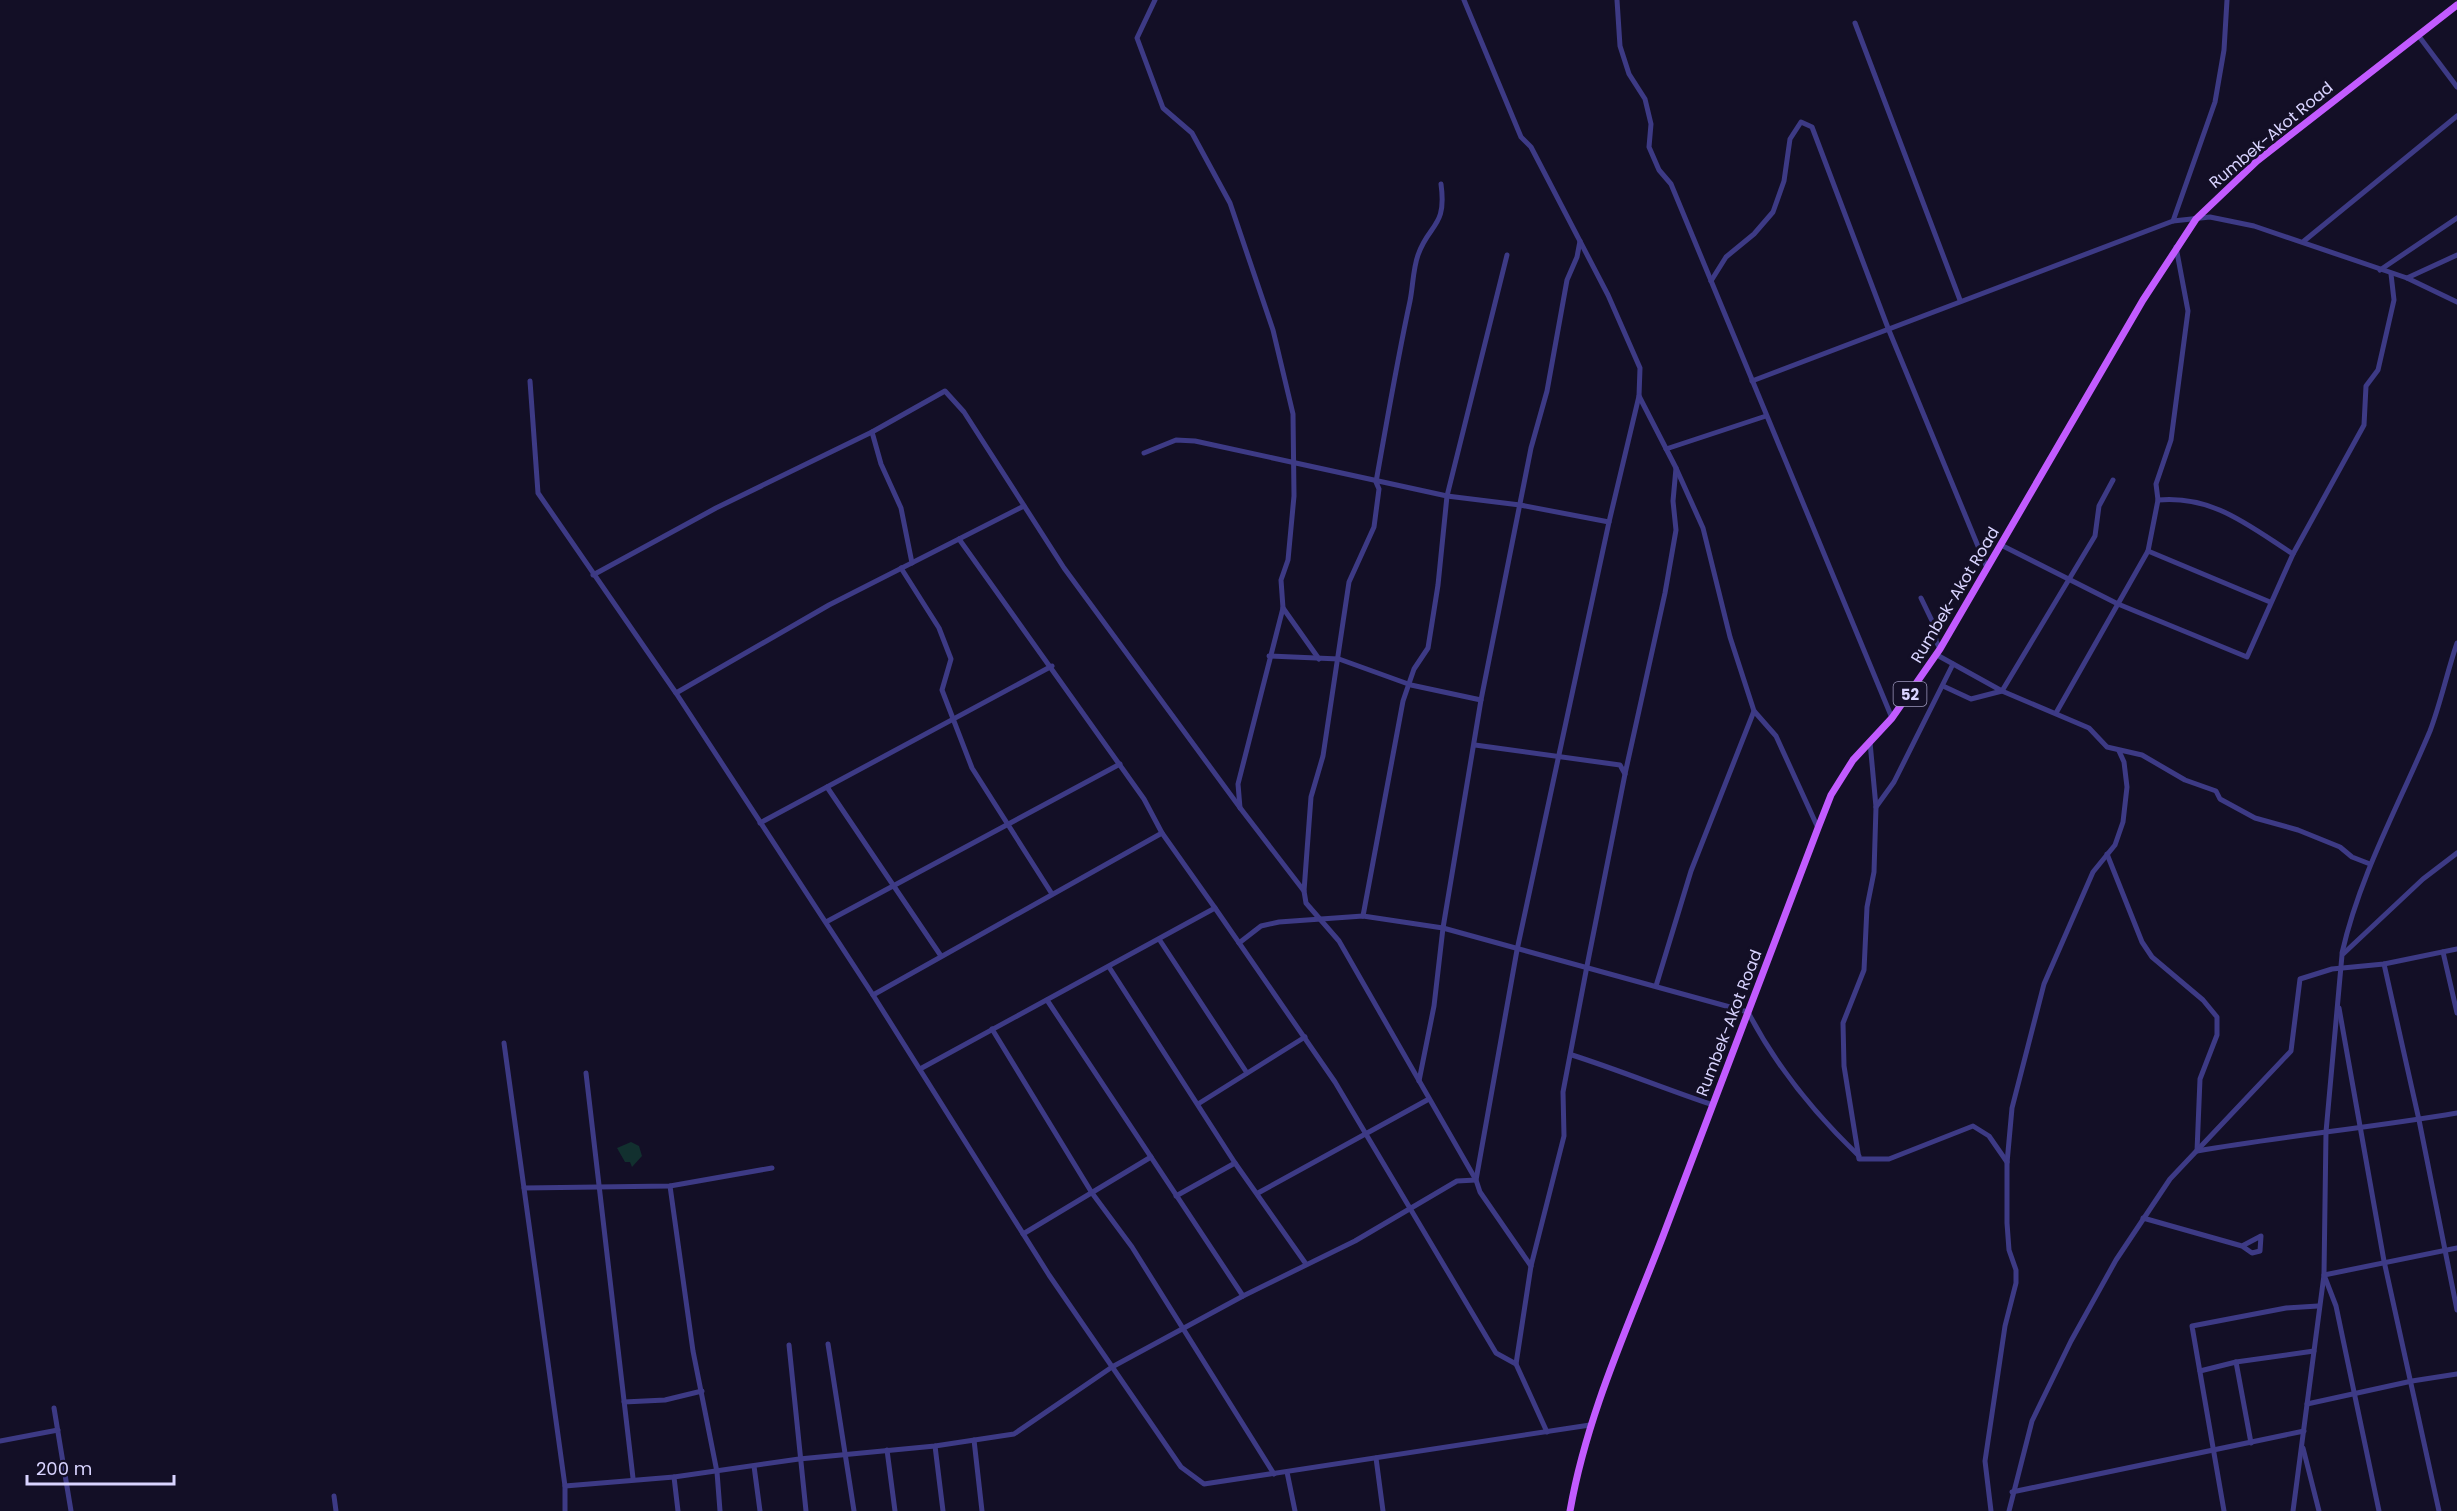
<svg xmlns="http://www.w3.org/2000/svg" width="2457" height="1511" font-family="Poppins,sans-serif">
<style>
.grass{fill:#12302f}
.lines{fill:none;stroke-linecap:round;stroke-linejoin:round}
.minor{stroke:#3d3a85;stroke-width:5}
.major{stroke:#c25bff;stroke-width:7}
.labels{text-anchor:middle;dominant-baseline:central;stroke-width:6;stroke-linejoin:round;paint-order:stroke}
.shield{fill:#130f26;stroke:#9e99be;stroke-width:1.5}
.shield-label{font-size:15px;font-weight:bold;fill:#d9d4ff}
.street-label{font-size:16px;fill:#d9d4ff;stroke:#130f26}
</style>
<rect width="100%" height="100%" fill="#130f26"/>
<!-- grass -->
<polygon class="grass" points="631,1142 639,1146 642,1156 632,1167 630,1162 625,1162 617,1148"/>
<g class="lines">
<!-- minor -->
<g class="minor">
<polyline points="1155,0 1137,38 1163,108 1192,133 1230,203 1273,330 1293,414 1294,496 1288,560 1281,580 1283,608 1238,784 1240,808"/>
<polyline points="1464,0 1521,137 1531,147 1608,295 1640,368 1639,396 1676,468 1703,528 1730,637 1754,711 1776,736 1818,828"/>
<polyline points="1617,0 1620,46 1629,74 1645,99 1651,124 1649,147 1659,170 1671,184 1892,718"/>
<polyline points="1855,23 1960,300"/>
<polyline points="2418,35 2457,87"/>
<polyline points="2173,221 2215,102 2224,50 2227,0"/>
<polyline points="2304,241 2457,116"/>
<polyline points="2380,270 2457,218"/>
<polyline points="2407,278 2457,255"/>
<polyline points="1711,281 1726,257 1754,234 1773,212 1784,181 1790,139 1801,122 1812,127 1888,328 1987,568"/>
<polyline points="530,381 538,493 676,693 873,995 1049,1275 1181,1467 1204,1484 1590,1425"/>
<polyline points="1752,381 2173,221 2210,217 2254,226 2407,278 2457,302"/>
<polyline points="872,432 881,464 901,508 912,563"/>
<polyline points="1666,449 1766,416"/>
<polyline points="1144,453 1176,440 1195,441 1447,496 1520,505 1609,522"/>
<path d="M2158,500C2213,495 2249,526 2293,554"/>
<polyline points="2001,545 2118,604 2247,657 2293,554 2364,425 2366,386 2378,370 2394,300 2391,274"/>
<polyline points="2148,551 2270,602"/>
<polyline points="901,568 939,628 951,659 942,690 972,768 1052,894"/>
<polyline points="593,575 716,508 872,432 945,391 964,412 1064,568 1241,809 1304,891 1306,903 1339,941 1476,1180 1480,1192 1531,1266"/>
<polyline points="1921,598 1935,627 1936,641 1940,649"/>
<polyline points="1283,608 1319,659"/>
<polyline points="1937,655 2002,691 2089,728 2107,747 2142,755 2185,780 2216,791 2220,799 2255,818 2298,830 2340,847 2352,857 2370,864"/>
<polyline points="1269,656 1339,659 1411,685 1481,700"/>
<polyline points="1943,686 1971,699 2002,691 2095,536 2099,506 2113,480"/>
<polyline points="676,693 829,605 1024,506"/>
<polyline points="2056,713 2148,551 2158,500 2156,484 2171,440 2188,311 2176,247"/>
<polyline points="1870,742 1876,807 1874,872 1867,907 1864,970 1843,1023 1844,1066 1859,1159 1889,1159 1973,1126 1989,1136 2007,1162"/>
<polyline points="1475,745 1620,765 1625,774"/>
<polyline points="827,787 941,956"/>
<polyline points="1876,807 1894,782 1953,664"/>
<polyline points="760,823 1052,666"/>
<path d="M2107,854L2142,942L2152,957L2203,1000L2217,1017V1035L2200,1079L2197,1151C2283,1136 2370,1128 2457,1113"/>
<path d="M1304,891L1311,797L1323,756L1349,582L1374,527L1379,489L1376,482C1387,421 1397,361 1410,301C1413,286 1413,269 1418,255C1429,223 1447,228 1441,184"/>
<polyline points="1215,908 1335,1082 1496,1353 1516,1364"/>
<polyline points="1363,916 1403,701 1414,669 1428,648 1438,585 1447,496 1507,255"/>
<polyline points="826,922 1120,764"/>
<polyline points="1159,939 1247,1073"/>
<path d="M1239,943L1261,926L1279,922L1363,916L1443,928L1748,1012C1776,1066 1815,1114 1859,1156"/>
<polyline points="2443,952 2457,1013"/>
<path d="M2342,953C2360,874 2399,805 2430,731C2441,702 2447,672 2457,643"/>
<polyline points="2384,964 2419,1120 2457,1310"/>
<polyline points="1109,967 1235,1163 1306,1264"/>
<polyline points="1656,986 1691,871 1754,711"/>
<polyline points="873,995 1162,833"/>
<polyline points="1047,1000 1243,1296"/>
<polyline points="2339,1008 2384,1261 2439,1511"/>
<polyline points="992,1029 1092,1193 1132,1247 1274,1474"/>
<polyline points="504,1043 565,1486 565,1511"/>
<path d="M1572,1055C1619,1070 1665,1089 1713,1105"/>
<polyline points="920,1069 1215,908 1162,833 1144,799 959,539"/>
<polyline points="586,1073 633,1478"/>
<polyline points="1419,1081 1434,1006 1443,928 1481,700 1531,448 1547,391 1567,280 1577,257 1580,241"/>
<polyline points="1198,1104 1305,1037"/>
<polyline points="670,1186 693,1351 717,1472 720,1511"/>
<polyline points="524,1188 670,1186 772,1168"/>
<polyline points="1258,1193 1429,1099"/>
<polyline points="1176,1196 1235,1163"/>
<polyline points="2143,1218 2242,1246 2261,1236 2260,1251 2252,1253 2242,1246"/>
<polyline points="1023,1234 1151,1157"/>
<polyline points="828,1344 854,1511"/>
<polyline points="789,1345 806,1511"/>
<polyline points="2236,1362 2251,1443"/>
<polyline points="2200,1371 2236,1362 2314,1351"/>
<polyline points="624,1402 665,1400 702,1391"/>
<polyline points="2307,1404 2412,1381 2457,1374"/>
<polyline points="54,1408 71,1511"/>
<polyline points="1547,1432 1516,1364 1531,1266 1564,1136 1563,1092 1587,966 1625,774 1665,593 1676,530 1673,501 1676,468"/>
<polyline points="974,1440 982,1511"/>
<polyline points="0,1441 58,1430"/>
<polyline points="935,1446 943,1511"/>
<polyline points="2303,1448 2319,1511"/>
<polyline points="887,1450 895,1511"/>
<polyline points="1376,1458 1383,1511"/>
<polyline points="754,1466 760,1511"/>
<polyline points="1287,1472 1295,1511"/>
<polyline points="565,1486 674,1477"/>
<polyline points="2012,1492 2304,1431"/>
<polyline points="334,1496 336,1511"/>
<polyline points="678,1511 674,1477 799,1459 935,1446 1014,1434 1112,1367 1243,1296 1355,1241 1457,1181 1476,1180 1517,950 1609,522 1639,396"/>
<polyline points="1991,1511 1985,1461 2005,1326 2016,1283 2016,1270 2009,1250 2007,1223 2007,1163 2012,1108 2044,984 2093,872 2115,845 2123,822 2127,787 2124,762 2119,751"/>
<polyline points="2009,1511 2032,1421 2071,1341 2116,1260 2170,1179 2291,1051 2300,979 2332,969 2384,964 2457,949"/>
<polyline points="2224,1511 2192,1326 2286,1308 2318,1306"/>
<polyline points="2293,1511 2324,1275 2326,1132 2342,955 2423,879 2457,853"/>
<polyline points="2379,1511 2336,1306 2324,1275 2457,1248"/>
</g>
<!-- major -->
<path class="major" d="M1570,1511C1587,1414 1628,1327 1663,1236C1715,1100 1766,964 1818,828L1831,795L1853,760L1892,718L1940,649L2143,300L2196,219L2257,161L2457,5"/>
</g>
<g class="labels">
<!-- shield labels -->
<rect class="shield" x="1893.5" y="682" width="33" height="24" rx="4.5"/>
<g class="shield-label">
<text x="1910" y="694">52</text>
</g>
<!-- street labels -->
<g class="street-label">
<text transform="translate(2271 135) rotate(-40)">Rumbek-Akot Road</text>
<text transform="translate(1955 595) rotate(-59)">Rumbek-Akot Road</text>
<text transform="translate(1729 1023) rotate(-69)">Rumbek-Akot Road</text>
</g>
</g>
<!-- scale -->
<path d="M27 1475v9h147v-9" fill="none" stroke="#d9d4ff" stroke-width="3"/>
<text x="36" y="1475" font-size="18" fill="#d9d4ff" stroke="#130f26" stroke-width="4.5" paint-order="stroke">200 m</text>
</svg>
